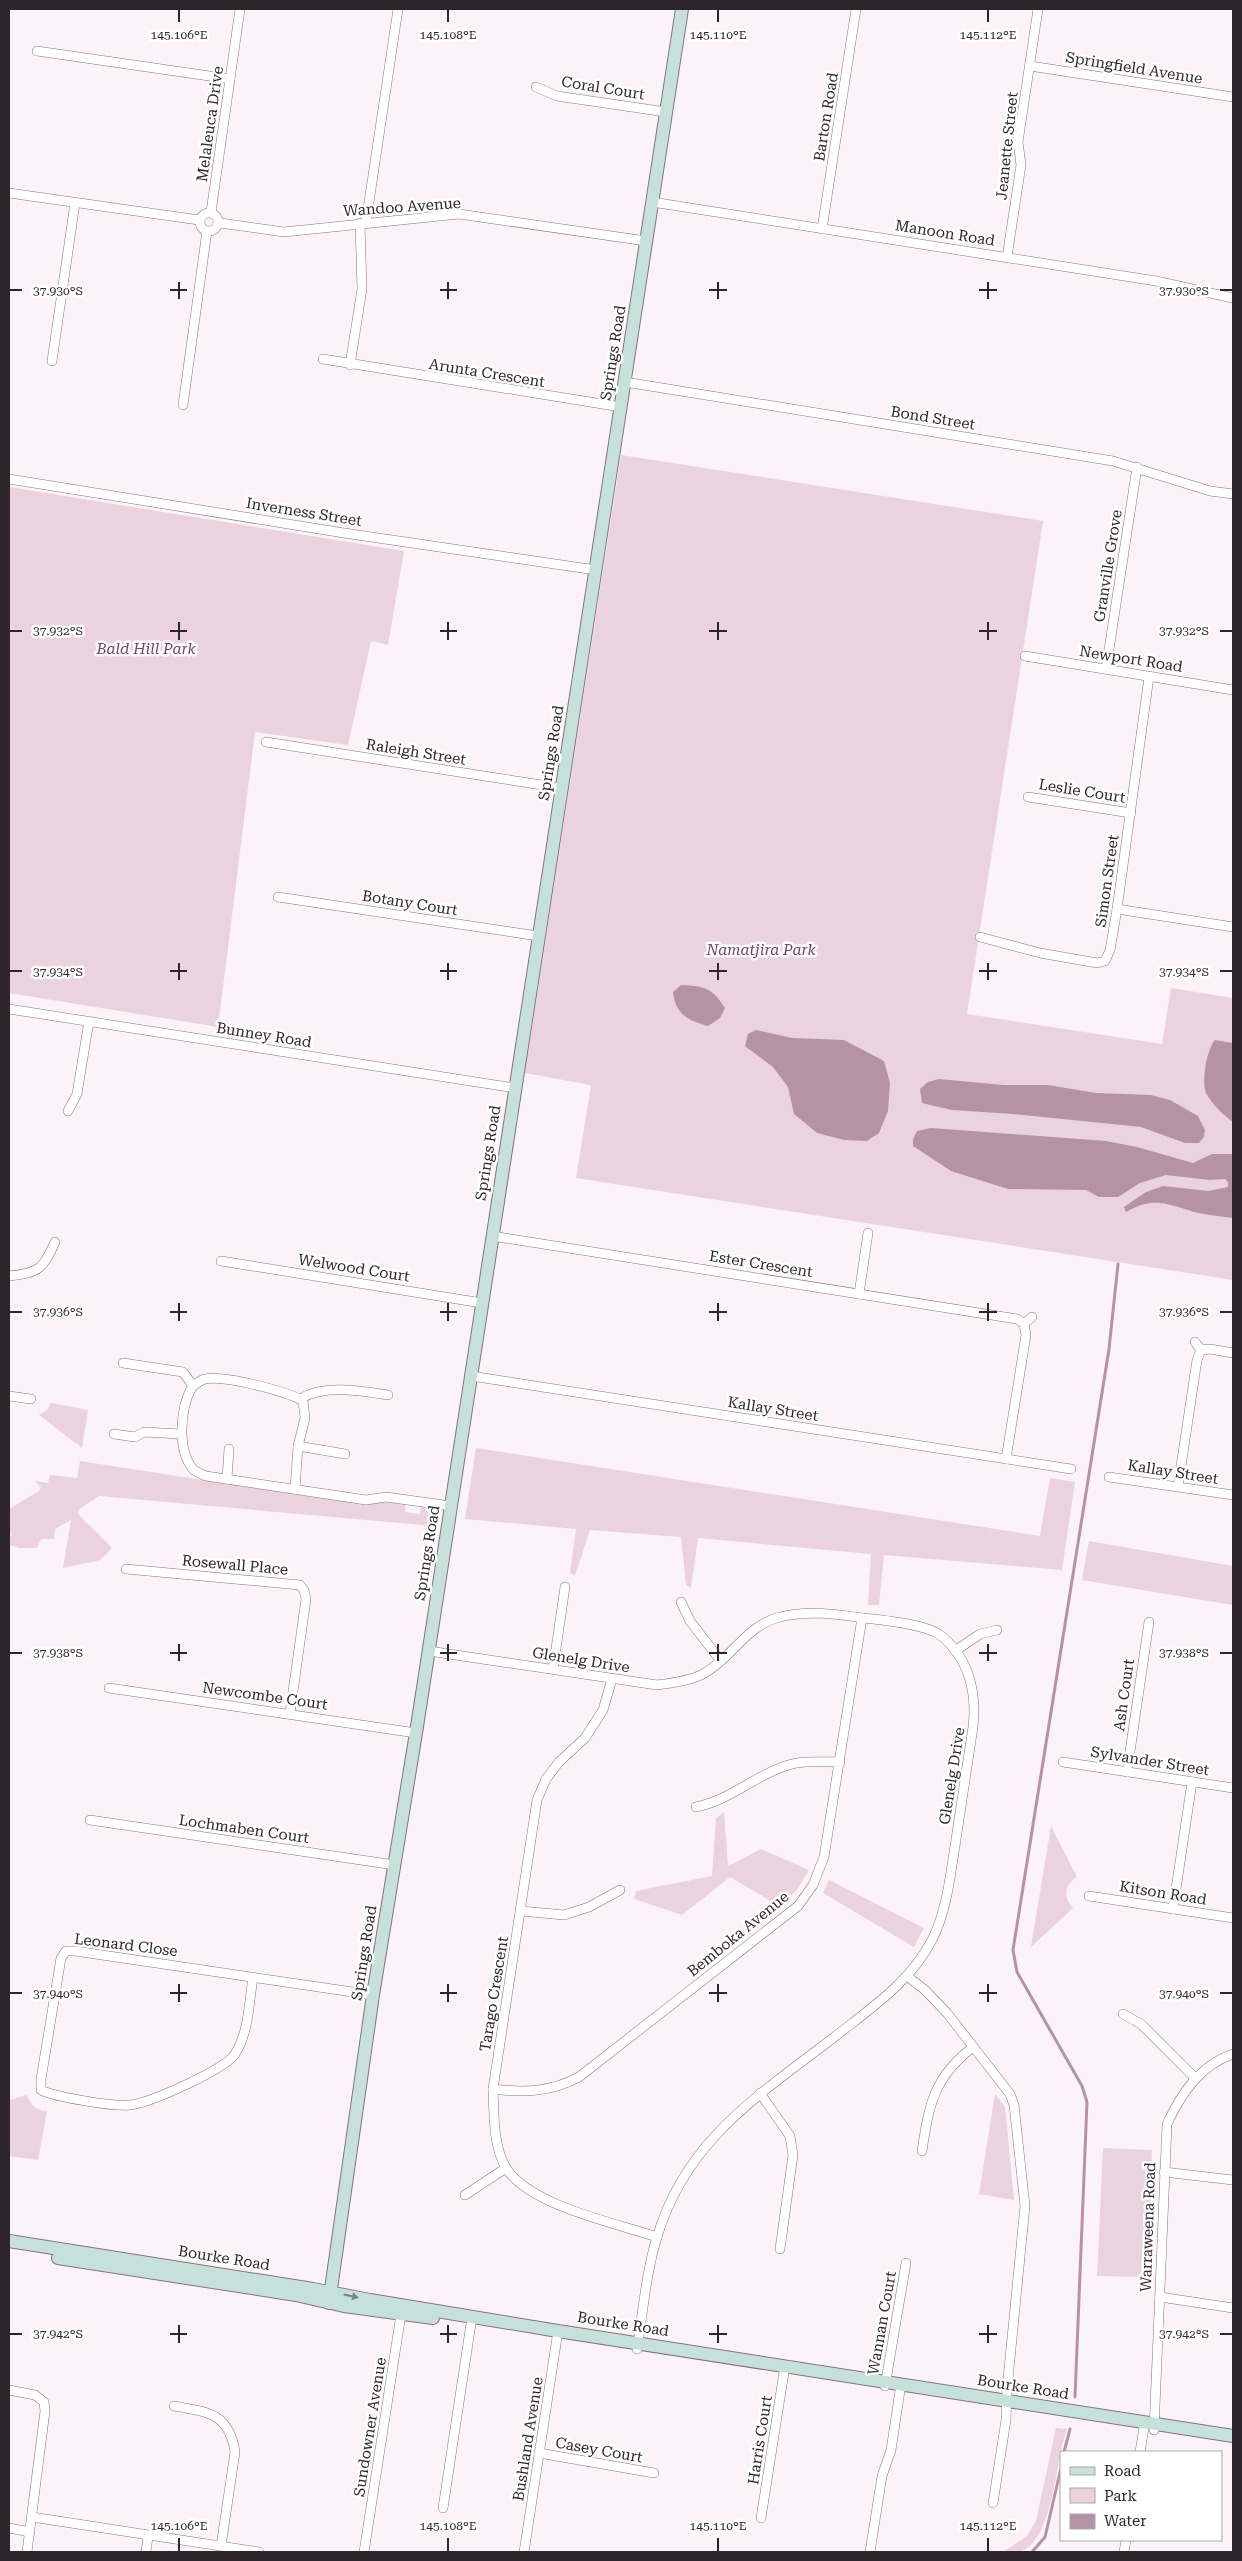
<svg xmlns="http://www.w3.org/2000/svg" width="1242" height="2561" font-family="'Roboto Serif',serif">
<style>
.green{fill:#ead2df}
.water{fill:#b692a6}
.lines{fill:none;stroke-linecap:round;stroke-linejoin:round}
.stream{stroke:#b692a6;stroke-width:3}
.minor-casing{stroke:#87737e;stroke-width:10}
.secondary-casing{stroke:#87737e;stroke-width:14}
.minor{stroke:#fff;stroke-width:9}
.secondary{stroke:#c6e1da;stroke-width:12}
.oneway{fill:#7a8382}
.ticks{fill:none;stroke:#2d252a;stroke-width:2}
.labels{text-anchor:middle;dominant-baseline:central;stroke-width:5;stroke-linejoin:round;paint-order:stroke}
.street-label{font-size:15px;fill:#2d252a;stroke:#fff}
.park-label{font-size:15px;font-style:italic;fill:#764462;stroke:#fff}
.ticks-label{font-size:12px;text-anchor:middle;fill:#2d252a;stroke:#fff;stroke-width:5;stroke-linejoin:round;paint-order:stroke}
</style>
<rect width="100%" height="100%" fill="#fcf3f8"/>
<!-- green -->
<g class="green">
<polygon points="621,455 1043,521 967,1014 1162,1044 1171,988 1233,998 1233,1280 576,1178 591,1085 525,1073"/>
<polygon points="9,487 404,551 388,645 371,641 348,745 255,732 218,1027 9,993"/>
<polygon points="51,1403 88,1410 82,1448 39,1415 47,1410"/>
<polygon points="476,1448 1040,1536 1050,1478 1075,1482 1062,1570 884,1555 879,1605 868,1605 871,1554 698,1538 691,1588 686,1585 681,1537 590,1530 575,1576 570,1573 576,1529 465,1519"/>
<polygon points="80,1461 364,1505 381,1502 406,1504 405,1512 420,1514 421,1505 430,1509 434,1513 433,1526 99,1496 79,1509 78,1514 112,1548 100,1560 63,1568 71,1520 55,1529 54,1539 41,1539 37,1548 19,1548 9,1545 9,1538 12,1534 9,1532 9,1509 39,1491 41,1487 35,1481 48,1483 50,1475 77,1478"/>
<polygon points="1089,1541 1233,1566 1233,1605 1082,1580"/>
<polygon points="724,1812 728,1866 761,1849 809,1870 796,1891 779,1906 730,1877 682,1915 634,1899 636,1891 712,1876 716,1818"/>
<path d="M1051,1826L1077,1877C1064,1885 1063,1897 1073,1908L1031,1947Z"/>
<polygon points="829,1880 924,1928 914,1947 823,1893"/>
<polygon points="995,2094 1005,2107 1014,2200 979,2194"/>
<path d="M27,2095C31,2105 35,2110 47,2111L38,2160L9,2156V2100Z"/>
<polygon points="1103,2148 1152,2150 1148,2277 1097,2276"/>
<path d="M1056,2428L1067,2429C1055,2459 1054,2544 1018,2552C1014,2553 1008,2552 1003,2552L1027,2536L1036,2521Z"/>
</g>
<!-- water -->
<g class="water">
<path d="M681,985C705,986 712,988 725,1008L720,1018L708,1026C687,1020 676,1015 673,992Z"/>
<polygon points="756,1030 792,1038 844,1040 884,1061 890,1083 888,1111 879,1133 867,1141 844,1140 817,1133 794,1114 788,1087 773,1067 745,1046 748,1034"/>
<path d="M1215,1040L1233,1043V1122C1223,1115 1212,1104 1206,1093C1201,1082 1207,1048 1215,1040Z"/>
<polygon points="939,1079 1003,1085 1048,1085 1096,1093 1151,1095 1170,1100 1198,1116 1205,1130 1204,1137 1199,1143 1185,1143 1141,1127 1013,1114 952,1110 922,1103 920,1089 928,1082"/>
<path d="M931,1128L1106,1141L1137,1147L1193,1163L1212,1154H1233V1218C1220,1216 1207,1215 1194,1212C1168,1204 1153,1196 1126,1212L1124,1207L1146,1192L1163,1186L1208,1191L1228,1187V1182L1225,1179L1210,1180L1166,1175L1140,1183L1118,1197H1099L1086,1190L1008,1189L951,1171L913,1146V1139L917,1131Z"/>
</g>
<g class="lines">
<!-- stream -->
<g class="stream">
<polyline points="1075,2397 1087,2102 1082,2086 1017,1972 1013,1950 1109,1349 1118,1264"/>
<polyline points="1064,2452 1070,2429"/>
<polyline points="1032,2552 1045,2537 1061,2468"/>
</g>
<defs>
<g id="minor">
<polyline points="37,51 230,79"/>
<polyline points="1030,66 1233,97"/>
<polyline points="536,87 557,96 666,112"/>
<polyline points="9,193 199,220"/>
<polyline points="652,202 1156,281 1233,298"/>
<polyline points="211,212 240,9"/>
<circle cx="209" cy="222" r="9"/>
<polyline points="366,222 398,9"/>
<polyline points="220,223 284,232 459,214 646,241"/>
<polyline points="822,229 856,9"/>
<polyline points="1007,257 1021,165 1018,142 1038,9"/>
<polyline points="323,359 621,407"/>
<polyline points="52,361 75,203"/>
<polyline points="350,365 362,289 360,223"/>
<polyline points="625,382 1113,461 1210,491 1233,494"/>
<polyline points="183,405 207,231"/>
<polyline points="9,479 344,533 596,570"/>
<polyline points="1025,656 1233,690"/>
<polyline points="1106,669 1137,467"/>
<polyline points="266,742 561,788"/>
<polyline points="1028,797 1131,813"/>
<polyline points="278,897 538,936"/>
<polyline points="1117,909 1233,927"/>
<polyline points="980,937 1040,953 1097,963 1105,961 1110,950 1117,909 1149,677"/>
<polyline points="9,1009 515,1088"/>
<polyline points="68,1111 77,1094 89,1021"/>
<polyline points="492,1236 1017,1319 1024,1324 1026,1335 1006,1459"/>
<polyline points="221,1261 482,1303"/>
<path d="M9,1276C39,1273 43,1269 55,1242"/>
<polyline points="859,1294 868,1233"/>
<polyline points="1024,1324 1032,1317"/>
<polyline points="1195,1342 1201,1350"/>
<polyline points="123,1363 183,1372 193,1386"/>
<polyline points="471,1376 1071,1469"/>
<polyline points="9,1396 31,1399"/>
<path d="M300,1399C324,1384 360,1391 388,1395"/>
<polyline points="114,1434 135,1437 144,1432 181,1434"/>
<polyline points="298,1446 345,1454"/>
<polyline points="1109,1477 1233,1495"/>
<polyline points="227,1479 229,1449"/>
<polyline points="1178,1486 1197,1360 1201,1350 1210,1349 1233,1353"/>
<path d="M295,1489L298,1446L305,1418L303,1401C287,1391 223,1375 205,1379C200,1380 196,1384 192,1387C180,1408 177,1450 193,1469C196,1472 202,1474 206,1476L366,1500L386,1497L451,1506"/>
<polyline points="126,1569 300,1585 304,1590 306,1599 290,1713"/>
<polyline points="681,1602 690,1621 720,1660"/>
<path d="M429,1651L657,1685C672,1683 688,1681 701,1675C731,1660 746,1625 780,1617C807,1610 836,1614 863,1618C882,1620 925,1624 940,1635C969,1657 977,1693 973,1727C967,1767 961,1806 955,1846C950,1877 947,1909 933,1938C911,1982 871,2008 833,2038C758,2096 686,2140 657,2237C646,2273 643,2312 637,2349"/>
<polyline points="955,1651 980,1634 997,1630"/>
<polyline points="553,1669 565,1587"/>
<path d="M612,1679L603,1710L585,1738L559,1762L546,1779L537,1800L493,2089C494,2114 493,2146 506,2168C530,2206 616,2223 657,2237"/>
<polyline points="109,1688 416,1733"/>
<polyline points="1063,1762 1233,1788"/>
<polyline points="1127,1772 1149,1622"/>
<path d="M696,1807C730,1800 753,1777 785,1766C802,1760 822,1762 840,1762"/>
<polyline points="90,1820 395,1865"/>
<polyline points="1089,1896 1233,1918"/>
<polyline points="1173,1909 1192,1782"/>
<polyline points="521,1911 564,1915 589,1907 620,1890"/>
<polyline points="907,1976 925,1990 947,2013 1010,2094 1014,2105 1025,2206 1007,2389 1006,2420 993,2503"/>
<path d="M253,1977C249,2002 249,2032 235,2054C224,2070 150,2103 130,2105C114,2107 55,2097 41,2090V2079L61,1958L66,1951H75L373,1995"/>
<polyline points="1123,2014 1141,2024 1195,2078"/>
<path d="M493,2089C524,2093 551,2092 579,2077L798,1906L813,1885L824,1857L862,1618"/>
<polyline points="760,2093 790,2136 793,2155 780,2249"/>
<path d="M922,2151C929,2104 934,2077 973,2047"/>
<polyline points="1164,2172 1233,2180"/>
<polyline points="465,2195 506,2168"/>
<polyline points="1160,2297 1233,2308"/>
<polyline points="885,2386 906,2263"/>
<polyline points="9,2390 35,2395 44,2402 45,2411 27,2552"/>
<path d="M174,2406C208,2412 229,2413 235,2452L221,2546"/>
<path d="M1154,2430L1167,2124C1181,2094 1200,2065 1233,2054"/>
<polyline points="1140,2452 1145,2422"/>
<polyline points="539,2453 654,2473"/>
<polyline points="443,2508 472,2317"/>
<polyline points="32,2517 259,2552"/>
<polyline points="761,2518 785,2366"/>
<polyline points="9,2528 30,2532"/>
<polyline points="146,2552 148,2536"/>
<polyline points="364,2552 402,2308"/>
<polyline points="524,2552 558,2331"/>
<polyline points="870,2552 882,2476 891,2450 901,2384"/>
<polyline points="1124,2552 1126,2540"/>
</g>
<g id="secondary">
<polyline points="9,2241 313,2289 370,2300 558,2331 1233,2436"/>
<polyline points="58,2258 296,2295 344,2306 433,2318"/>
<polyline points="329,2303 373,1995 416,1733 682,9"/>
</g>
</defs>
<!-- minor casing -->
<use href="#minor" class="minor-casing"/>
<!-- secondary casing -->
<use href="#secondary" class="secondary-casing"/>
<!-- minor -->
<use href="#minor" class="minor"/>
<!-- secondary -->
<use href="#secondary" class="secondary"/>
</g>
<!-- one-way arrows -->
<defs><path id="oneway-solid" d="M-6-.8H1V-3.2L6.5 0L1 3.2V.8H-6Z" transform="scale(1.25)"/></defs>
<use class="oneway" href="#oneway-solid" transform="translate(351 2296) rotate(12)"/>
<!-- ticks -->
<path class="ticks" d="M179,10V22M448,10V22M718,10V22M988,10V22M179,282V299M448,282V299M718,282V299M988,282V299M10,290H22M170,290H187M440,290H457M709,290H727M979,290H997M1220,290H1232M179,622V640M448,622V640M718,622V640M988,622V640M10,631H22M170,631H187M440,631H457M709,631H727M979,631H997M1220,631H1232M179,963V980M448,963V980M718,963V980M988,963V980M10,971H22M170,971H187M440,971H457M709,971H727M979,971H997M1220,971H1232M179,1303V1321M448,1303V1321M718,1303V1321M988,1303V1321M10,1312H22M170,1312H187M440,1312H457M709,1312H727M979,1312H997M1220,1312H1232M179,1644V1661M448,1644V1661M718,1644V1661M988,1644V1661M10,1653H22M170,1653H187M440,1653H457M709,1653H727M979,1653H997M1220,1653H1232M179,1984V2002M448,1984V2002M718,1984V2002M988,1984V2002M10,1993H22M170,1993H187M440,1993H457M709,1993H727M979,1993H997M1220,1993H1232M179,2325V2343M448,2325V2343M718,2325V2343M988,2325V2343M10,2334H22M170,2334H187M440,2334H457M709,2334H727M979,2334H997M1220,2334H1232M179,2538V2551M448,2538V2551M718,2538V2551M988,2538V2551"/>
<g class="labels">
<!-- street labels -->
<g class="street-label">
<text transform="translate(1134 68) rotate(9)">Springfield Avenue</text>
<text transform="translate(603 88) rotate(9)">Coral Court</text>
<text transform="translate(826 117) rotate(-81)">Barton Road</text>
<text transform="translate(210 124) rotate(-82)">Melaleuca Drive</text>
<text transform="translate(1007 146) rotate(-84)">Jeanette Street</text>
<text transform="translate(402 207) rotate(-4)">Wandoo Avenue</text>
<text transform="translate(945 233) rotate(9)">Manoon Road</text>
<text transform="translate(613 353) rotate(-81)">Springs Road</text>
<text transform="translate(487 373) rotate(9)">Arunta Crescent</text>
<text transform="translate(933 418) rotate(9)">Bond Street</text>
<text transform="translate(304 512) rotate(9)">Inverness Street</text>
<text transform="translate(1108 566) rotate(-81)">Granville Grove</text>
<text transform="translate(1131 659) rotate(9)">Newport Road</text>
<text transform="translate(416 752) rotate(9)">Raleigh Street</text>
<text transform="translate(551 753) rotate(-81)">Springs Road</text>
<text transform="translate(1082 791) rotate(9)">Leslie Court</text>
<text transform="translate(1107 881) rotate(-82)">Simon Street</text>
<text transform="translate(410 903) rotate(9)">Botany Court</text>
<text transform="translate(264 1035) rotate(9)">Bunney Road</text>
<text transform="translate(488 1153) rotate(-81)">Springs Road</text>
<text transform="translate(761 1264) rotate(9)">Ester Crescent</text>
<text transform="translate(354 1268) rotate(9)">Welwood Court</text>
<text transform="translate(773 1409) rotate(9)">Kallay Street</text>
<text transform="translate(1173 1472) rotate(9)">Kallay Street</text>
<text transform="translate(427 1553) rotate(-81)">Springs Road</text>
<text transform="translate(235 1565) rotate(5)">Rosewall Place</text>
<text transform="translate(581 1660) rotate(9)">Glenelg Drive</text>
<text transform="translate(1124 1695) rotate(-82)">Ash Court</text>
<text transform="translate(265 1696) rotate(8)">Newcombe Court</text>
<text transform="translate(1150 1761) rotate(9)">Sylvander Street</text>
<text transform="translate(952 1776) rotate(-81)">Glenelg Drive</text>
<text transform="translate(244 1829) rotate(8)">Lochmaben Court</text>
<text transform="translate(1163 1893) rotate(9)">Kitson Road</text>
<text transform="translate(738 1934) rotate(-39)">Bemboka Avenue</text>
<text transform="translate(126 1945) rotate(7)">Leonard Close</text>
<text transform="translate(364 1953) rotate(-81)">Springs Road</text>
<text transform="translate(494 1994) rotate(-81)">Tarago Crescent</text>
<text transform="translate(1148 2227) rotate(-88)">Warraweena Road</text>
<text transform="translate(224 2258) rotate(9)">Bourke Road</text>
<text transform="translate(882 2323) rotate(-80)">Wannan Court</text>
<text transform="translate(623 2324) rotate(9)">Bourke Road</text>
<text transform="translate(1023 2387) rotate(9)">Bourke Road</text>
<text transform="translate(370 2427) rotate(-81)">Sundowner Avenue</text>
<text transform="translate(528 2439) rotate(-81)">Bushland Avenue</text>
<text transform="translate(760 2440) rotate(-81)">Harris Court</text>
<text transform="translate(599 2450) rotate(10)">Casey Court</text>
</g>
<!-- park labels -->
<g class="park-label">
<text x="146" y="649">Bald Hill Park</text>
<text x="761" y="950">Namatjira Park</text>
</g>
</g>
<g class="ticks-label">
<text x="179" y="39">145.106°E</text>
<text x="448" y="39">145.108°E</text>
<text x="718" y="39">145.110°E</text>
<text x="988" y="39">145.112°E</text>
<text x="58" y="295">37.930°S</text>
<text x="1184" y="295">37.930°S</text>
<text x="58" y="635">37.932°S</text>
<text x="1184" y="635">37.932°S</text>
<text x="58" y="976">37.934°S</text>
<text x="1184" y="976">37.934°S</text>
<text x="58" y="1316">37.936°S</text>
<text x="1184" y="1316">37.936°S</text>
<text x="58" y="1657">37.938°S</text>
<text x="1184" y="1657">37.938°S</text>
<text x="58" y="1998">37.940°S</text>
<text x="1184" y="1998">37.940°S</text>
<text x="58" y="2338">37.942°S</text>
<text x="1184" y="2338">37.942°S</text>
<text x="179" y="2530">145.106°E</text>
<text x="448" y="2530">145.108°E</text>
<text x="718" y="2530">145.110°E</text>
<text x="988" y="2530">145.112°E</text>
</g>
<!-- border -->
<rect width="1242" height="2561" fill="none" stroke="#2d252a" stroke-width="20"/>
<!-- legend -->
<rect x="1060" y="2451" width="162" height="90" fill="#ffffff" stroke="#aba8aa"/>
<rect x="1070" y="2467" width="25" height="8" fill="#c6e1da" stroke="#aba8aa"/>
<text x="1104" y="2476" font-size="15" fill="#2d252a">Road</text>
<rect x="1070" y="2488" width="25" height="15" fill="#ead2df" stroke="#aba8aa"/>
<text x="1104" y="2501" font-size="15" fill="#2d252a">Park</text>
<rect x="1070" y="2514" width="25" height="15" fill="#b692a6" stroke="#aba8aa"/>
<text x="1104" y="2526" font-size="15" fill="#2d252a">Water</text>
</svg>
